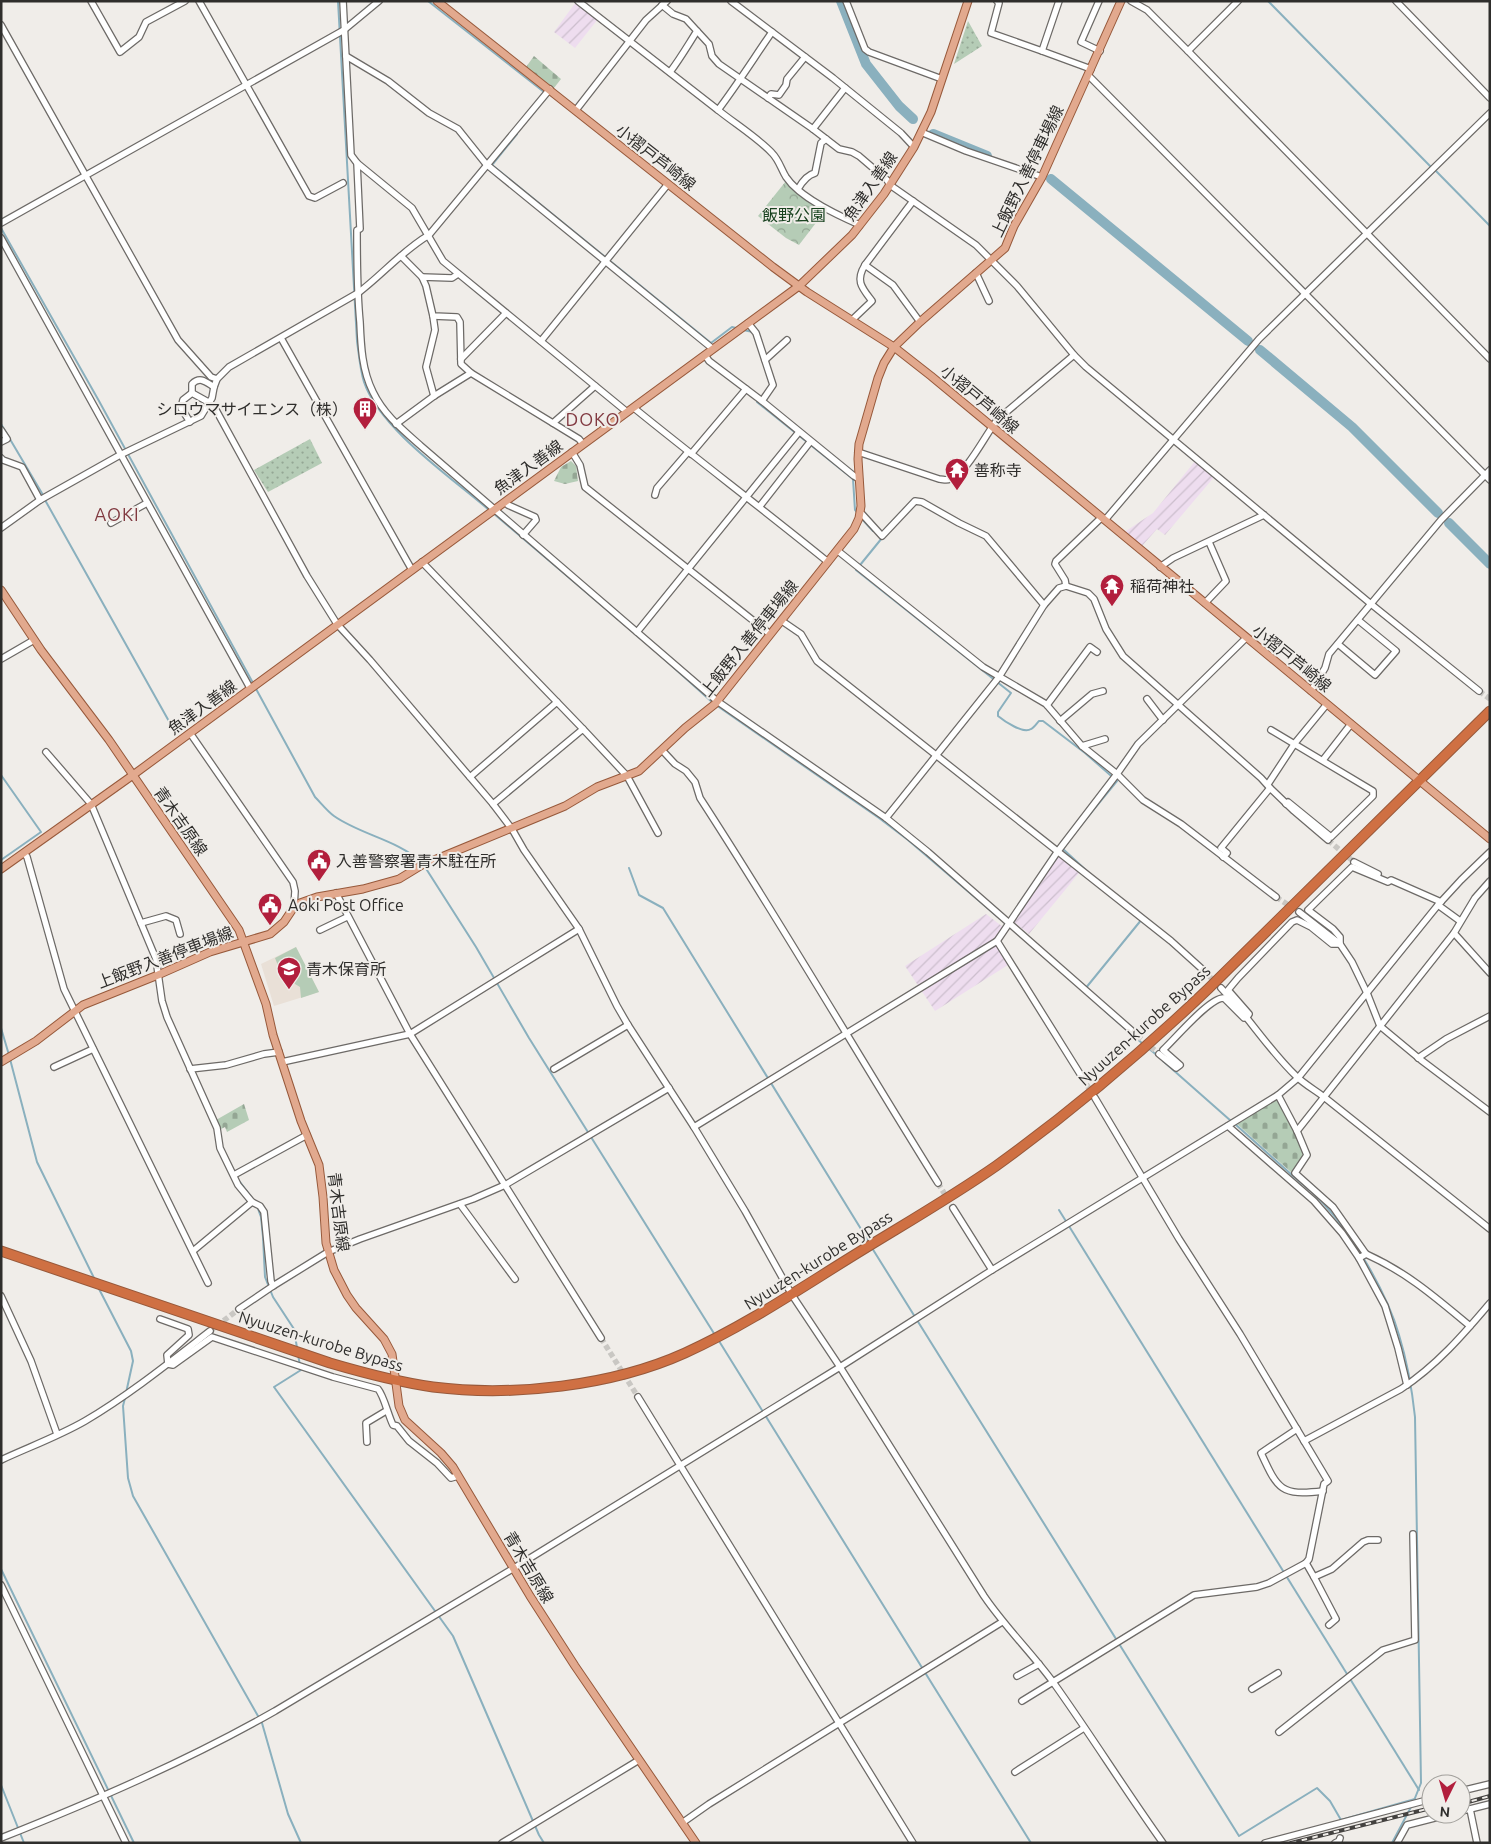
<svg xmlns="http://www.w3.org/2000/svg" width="1491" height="1844" font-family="Ubuntu,'Noto Sans JP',sans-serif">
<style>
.industrial{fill:url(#industrial-furrows)}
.built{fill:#e9e0d7}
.grass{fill:url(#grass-dots)}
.cemetery{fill:url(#cemetery-stones)}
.park{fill:url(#park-crowns)}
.garden{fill:#b5ccb6}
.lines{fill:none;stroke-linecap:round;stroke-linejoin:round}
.stream{stroke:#8ab0be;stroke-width:2}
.river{stroke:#8ab0be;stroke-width:10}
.minor-tunnel{stroke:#c9c7c3;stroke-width:5.5;stroke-dasharray:5.5 3;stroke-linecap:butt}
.minor-casing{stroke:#6d6a67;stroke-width:8}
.major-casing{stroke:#97593b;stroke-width:9}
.highway-casing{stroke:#97593b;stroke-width:11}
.minor{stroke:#fff;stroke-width:5.5}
.major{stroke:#e2a98e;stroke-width:7}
.highway{stroke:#cf7043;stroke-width:9}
.rail-casing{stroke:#444240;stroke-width:4}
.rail{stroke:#f0ede9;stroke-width:2;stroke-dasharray:5.5;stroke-linecap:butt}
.labels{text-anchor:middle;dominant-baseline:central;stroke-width:4;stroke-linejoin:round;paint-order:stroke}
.street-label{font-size:16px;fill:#2f2e2c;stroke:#f0ede9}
.park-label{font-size:16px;fill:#18421f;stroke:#f0ede9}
.poi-label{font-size:16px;fill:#2f2e2c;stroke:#f0ede9;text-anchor:start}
.neighbourhood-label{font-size:18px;letter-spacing:1px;fill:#813940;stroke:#f0ede9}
</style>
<defs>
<pattern id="industrial-furrows" width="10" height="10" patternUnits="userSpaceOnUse" patternTransform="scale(1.25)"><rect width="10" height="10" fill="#eeddef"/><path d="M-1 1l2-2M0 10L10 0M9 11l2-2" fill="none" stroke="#ccbecd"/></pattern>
<pattern id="grass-dots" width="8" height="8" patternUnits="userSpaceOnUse" patternTransform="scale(1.25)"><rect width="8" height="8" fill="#b5ccb6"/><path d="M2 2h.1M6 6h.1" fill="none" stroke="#94a694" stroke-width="1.8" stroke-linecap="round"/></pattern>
<pattern id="cemetery-stones" width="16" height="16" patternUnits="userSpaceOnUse" patternTransform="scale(1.25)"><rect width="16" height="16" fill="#b5ccb6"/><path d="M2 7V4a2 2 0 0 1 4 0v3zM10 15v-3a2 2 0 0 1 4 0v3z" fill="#94a694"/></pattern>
<pattern id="park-crowns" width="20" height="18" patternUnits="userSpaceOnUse" patternTransform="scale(1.25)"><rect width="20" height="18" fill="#b5ccb6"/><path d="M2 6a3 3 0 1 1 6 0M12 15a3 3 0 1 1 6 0" fill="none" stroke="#94a694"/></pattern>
</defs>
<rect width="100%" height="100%" fill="#f0ede9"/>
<!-- industrial -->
<g class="industrial">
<polygon points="576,2 598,19 575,48 554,32"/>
<polygon points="1196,460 1215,476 1165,535 1157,529 1141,547 1123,533 1153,513"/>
<polygon points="1058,855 1079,873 1029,934 1013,921"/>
<polygon points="986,914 1003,927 994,940 1008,965 935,1011 905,966"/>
</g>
<!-- built -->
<polygon class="built" points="296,947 319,992 274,1006 261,964"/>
<!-- grass -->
<g class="grass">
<polygon points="968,21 982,46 954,64"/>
<polygon points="310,439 322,463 268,492 254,470"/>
</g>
<!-- cemetery -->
<g class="cemetery">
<polygon points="534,56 561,79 554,88 526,67"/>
<polygon points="571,461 576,466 578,481 565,484 554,481 561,467"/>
<polygon points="1278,1098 1305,1155 1292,1173 1237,1124"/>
<polygon points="244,1104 249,1120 227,1132 225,1127 219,1130 216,1120"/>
</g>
<!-- park -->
<polygon class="park" points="786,181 825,211 799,245 786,238 758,216"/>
<!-- garden -->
<polygon class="garden" points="296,947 319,992 301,998 300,987 290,981 285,983 275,958"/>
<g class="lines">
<!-- stream -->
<g class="stream">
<path d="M338,1L357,341C359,355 360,369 364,382C380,429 452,478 489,510"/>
<polyline points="428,1 544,92"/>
<polyline points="1268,1 1431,167"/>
<polyline points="517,134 492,165 711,343 732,327 736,328"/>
<polyline points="1435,170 1490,226"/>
<polyline points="1,228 99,401 253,683"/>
<polyline points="743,330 753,332"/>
<polyline points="759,400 757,402 853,479 855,510 858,514"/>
<polyline points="1,424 43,495"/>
<polyline points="45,500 175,732"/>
<polyline points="493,513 653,649"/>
<polyline points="861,518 873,531"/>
<path d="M881,537L882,538L856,570L1011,693L998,712V716C1004,721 1023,734 1031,729C1034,728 1037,723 1039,721H1043L1085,753L1117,781L1076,831"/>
<polyline points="662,657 712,702"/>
<path d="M255,687L315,797C321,803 327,811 334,816C361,835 396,839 423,863"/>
<polyline points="716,705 879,818 908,840 998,917"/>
<polyline points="1,775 41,832 1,860"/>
<polyline points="1063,849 1088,872"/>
<polyline points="425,867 476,947 529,1038 715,1335"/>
<polyline points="629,868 639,895 663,908 869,1242"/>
<polyline points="1085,989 1142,919"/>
<polyline points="1105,1011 1143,1044"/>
<polyline points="1,1028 9,1055"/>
<polyline points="1148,1048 1158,1056"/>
<polyline points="10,1059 37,1162 95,1280"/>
<polyline points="1163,1061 1231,1121"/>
<path d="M1235,1124C1254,1141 1273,1158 1292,1175C1302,1184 1314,1193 1323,1203C1353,1235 1387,1293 1399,1335C1407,1361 1412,1389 1415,1417L1421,1783L1413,1803"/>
<polyline points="240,1182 252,1198"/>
<polyline points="257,1206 261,1217 263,1237 265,1277 273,1297 294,1329 297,1348"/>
<polyline points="1059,1210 1419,1790"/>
<polyline points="872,1248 1239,1836 1317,1788 1330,1801 1341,1820 1415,1799"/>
<polyline points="98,1287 131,1351 133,1361 126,1393"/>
<polyline points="719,1341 1031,1843"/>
<polyline points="298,1355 301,1370 274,1387 453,1636 539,1835 544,1843"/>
<polyline points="125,1398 123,1406 128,1478 133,1496 262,1723 288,1814 301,1843"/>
<polyline points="1,1569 134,1843"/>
<polyline points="1,1785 24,1843"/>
<polyline points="1392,1843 1411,1807"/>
</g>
<!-- river -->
<g class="river">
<polyline points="841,1 866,64 899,106 913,119"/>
<polyline points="933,134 987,156"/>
<polyline points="1051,179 1248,341"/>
<polyline points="1260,350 1352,427 1438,513"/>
<polyline points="1449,523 1490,564"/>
</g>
<!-- minor-tunnel -->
<g class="minor-tunnel">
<polyline points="1479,691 1490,699"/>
<polyline points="1328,840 1354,862"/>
<polyline points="1276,897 1293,908"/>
<polyline points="1202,969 1216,983"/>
<polyline points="1131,1030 1159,1054"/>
<polyline points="1082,1077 1093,1095"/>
<polyline points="938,1183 953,1208"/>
<polyline points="210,1331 239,1309"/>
<polyline points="601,1338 638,1397"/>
</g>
<defs>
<g id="minor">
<polyline points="91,1 120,52 139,37 146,22 185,1"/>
<polyline points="199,1 309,196 315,198 343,183"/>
<path d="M343,1L351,155L357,163L360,229L357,230C357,261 357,291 360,322C361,346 362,370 373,392C384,415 403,430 421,446L717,701L886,818L928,852L1131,1030"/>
<polyline points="578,1 718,110"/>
<polyline points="731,1 833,78 901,133 914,147"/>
<polyline points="846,1 865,49 869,52 942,79"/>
<polyline points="997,1 999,3 991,33 1042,51"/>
<polyline points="1059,1 1042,51 1091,69"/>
<polyline points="1099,1 1081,42 1100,51"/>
<polyline points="1131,1 1147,10 1188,51 1490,359"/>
<polyline points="1396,1 1490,98"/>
<polyline points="662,5 673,14 686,19 709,44 712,56 719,64 813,129 839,149 852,152 859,156 887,180 890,185 976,245 1017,286 1074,355 1086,367 1371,604 1479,691"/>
<polyline points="1,25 178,340 211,377 217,379"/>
<path d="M772,32C754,58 737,85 718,110C734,123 758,138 772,153C779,160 781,169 786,177C800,198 837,215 860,225"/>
<polyline points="1188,51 1238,1"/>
<polyline points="346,56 388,81 429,113 458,129 486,164 713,349"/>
<path d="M670,72C680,59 688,45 697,31"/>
<polyline points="1088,75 1490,480"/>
<polyline points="768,98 771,94 779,95 786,85 787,79 805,57"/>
<polyline points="576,110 646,20 667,1"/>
<polyline points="813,129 845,88"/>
<polyline points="921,132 966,151 1042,177"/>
<polyline points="357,163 412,208 443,261 627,412"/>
<path d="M798,189C802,182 807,175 815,173L821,143L826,139"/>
<polyline points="913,201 865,265 893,285 920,322"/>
<polyline points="1,223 344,30 379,1"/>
<polyline points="1,238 250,688"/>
<polyline points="401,256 422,277"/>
<polyline points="976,273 989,301"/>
<polyline points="433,316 435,330 426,367 434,396"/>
<path d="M852,320L872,301C862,288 855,281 865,265"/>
<polyline points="748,323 756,333 773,385 762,401"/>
<polyline points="281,338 412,570"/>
<polyline points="541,341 668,184"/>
<polyline points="705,355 709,361 762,401 854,476 859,479"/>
<polyline points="461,359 506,313"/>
<polyline points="765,360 787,340"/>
<polyline points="471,373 579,439 583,444"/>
<path d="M192,393V384C200,376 206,382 214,387"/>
<path d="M208,407L216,410L307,576L337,624L370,660L493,804L512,829L524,850L579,929L617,1006L628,1025L694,1127L745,1211L792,1295L840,1367L984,1596C1005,1627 1031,1652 1053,1682C1091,1735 1125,1790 1163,1843"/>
<path d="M634,408C698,460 764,510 828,562"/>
<polyline points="190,422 181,408 183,400 192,393 210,403"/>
<polyline points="553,423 595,386"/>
<polyline points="396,424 434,396 471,373 461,364 460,322 457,317 433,316 426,286 422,277 452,278 458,274"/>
<polyline points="1,430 7,439 1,442"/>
<polyline points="572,452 580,465 585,487 770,634"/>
<path d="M858,452L939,479C943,479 946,481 950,479C967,474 986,433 998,419L1074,355"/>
<polyline points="691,454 746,389"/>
<polyline points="1,458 3,460 22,467 40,500"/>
<polyline points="655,495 657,488 688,452"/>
<polyline points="505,502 508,505 535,517 536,520 523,535"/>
<polyline points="760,506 810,442"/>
<polyline points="860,514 862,514 882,536 915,501 922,502 959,523 986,536 1044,605 1059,588 1066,586 1088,593 1094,599 1106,629 1123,656 1261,778 1270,788"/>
<polyline points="1105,520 1259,339 1490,113"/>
<polyline points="111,523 147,503"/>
<path d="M1,528L40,500L120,455L201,416L212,398L214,387L217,379L229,367L358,293C382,275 403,250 429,235L550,89"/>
<polyline points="838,551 983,667 1046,704 1082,746 1117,774 1143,800 1181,824 1276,897"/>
<polyline points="422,562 557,702"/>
<polyline points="1160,567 1173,558 1264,515"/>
<polyline points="1066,586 1065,580 1055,564 1056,561 1101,518"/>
<polyline points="1205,603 1226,581 1209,542"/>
<polyline points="782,621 801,634 817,661 1171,941 1202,969"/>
<polyline points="637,632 799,432"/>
<polyline points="1338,644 1375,675 1396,651 1358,620"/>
<polyline points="1,659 34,640"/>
<polyline points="1311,691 1325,668 1329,654 1441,520 1490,470"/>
<polyline points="1147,699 1163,720"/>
<polyline points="1047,705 1090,647 1097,652"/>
<polyline points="1060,721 1092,694 1103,691"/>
<polyline points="1271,730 1373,791 1373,796 1331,837 1288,802 1286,804"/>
<polyline points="190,733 293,882 295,891 294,907"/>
<polyline points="1082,746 1105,739"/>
<path d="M662,750L675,764L686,771L695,782L700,798C782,924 858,1055 938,1183"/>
<polyline points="46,752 91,804 156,959 162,1001 167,1017 217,1128 220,1148 238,1185 252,1202 193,1251"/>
<polyline points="1323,760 1351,724"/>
<polyline points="470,777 557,702 583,729"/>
<polyline points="1268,784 1295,743 1327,704"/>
<polyline points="493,804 583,729 627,776 658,833"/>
<polyline points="886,818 999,677 1044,605"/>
<polyline points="24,853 27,857 64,989 208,1283"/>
<polyline points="1223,857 1227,853 1221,848 1270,788 1294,811 1328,840"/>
<polyline points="1354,862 1378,874"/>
<polyline points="336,893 410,1034 601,1338"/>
<polyline points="1438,905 1460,921"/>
<polyline points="1299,912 1340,944 1352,962 1367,993 1380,1026 1421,1060 1490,1112"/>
<polyline points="141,923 166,916 176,920 180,934"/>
<polyline points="320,930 347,917"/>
<polyline points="1454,933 1490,973"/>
<polyline points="997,941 1082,1077"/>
<path d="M1221,988C1248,1016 1268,1049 1296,1076C1304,1084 1315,1090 1324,1097L1490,1229"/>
<path d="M1159,1054L1176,1068L1180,1065L1163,1050C1175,1039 1210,997 1224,998L1244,1018L1247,1017L1249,1014L1228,990L1238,978L1292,922L1297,920L1311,927L1332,944H1340V937L1333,929L1308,910L1352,867L1388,882L1391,880L1441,902"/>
<polyline points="1418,1058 1446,1039 1490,1016"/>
<polyline points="282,1062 410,1034 579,929"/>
<polyline points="54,1067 93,1049"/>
<polyline points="190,1069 226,1065 264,1054 279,1052"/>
<polyline points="554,1069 628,1025"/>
<polyline points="1228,1126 1314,1201 1342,1233 1359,1258 1366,1254 1333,1207 1295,1173 1307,1155 1297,1131 1278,1095"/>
<polyline points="694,1127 997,941 1058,851 1117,774 1138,744 1246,638"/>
<polyline points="1297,1131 1454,933 1475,898 1490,881"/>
<polyline points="234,1175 307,1135"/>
<polyline points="252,1202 260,1206 264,1212 271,1281 273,1286"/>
<polyline points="460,1204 515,1279"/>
<polyline points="953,1208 992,1270"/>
<path d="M1366,1254C1408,1273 1435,1297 1470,1326"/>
<polyline points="1359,1258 1385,1306 1398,1348 1407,1385"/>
<polyline points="1,1296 31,1361 57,1434"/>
<polyline points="239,1309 273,1286 328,1252 360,1239 473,1199 505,1185 669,1088"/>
<path d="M160,1319L188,1329L189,1335L167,1355L168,1364L173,1365L212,1337L333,1377L378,1389C384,1396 388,1415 393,1425L397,1426L409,1441L437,1463L451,1478L458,1476"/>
<polyline points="638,1397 913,1843"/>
<path d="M1297,1429L1261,1453C1278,1490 1281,1496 1323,1491"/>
<path d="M1304,1441L1401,1389C1436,1366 1463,1335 1490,1303"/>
<polyline points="367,1442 366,1423 386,1411"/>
<path d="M1,1460C29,1447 59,1436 85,1421C129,1395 170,1362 210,1331"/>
<polyline points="1306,1563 1314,1577 1332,1569 1363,1542 1368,1540 1378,1540"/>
<polyline points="1314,1577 1336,1619 1329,1625"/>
<polyline points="1,1585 126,1843"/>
<polyline points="1017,1676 1039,1664"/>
<polyline points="1252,1689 1278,1673"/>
<polyline points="1022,1701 1194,1595 1257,1587 1269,1583 1306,1563 1309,1559 1324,1484 1328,1481 1240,1334 1179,1239 1095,1098"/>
<polyline points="1279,1732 1383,1650 1415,1640 1413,1534"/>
<polyline points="1015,1772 1084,1728"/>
<polyline points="1461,1791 1490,1784"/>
<polyline points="1470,1809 1490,1804"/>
<polyline points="1461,1811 1470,1809 1477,1843"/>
<polyline points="682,1823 709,1804 1002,1622"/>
<path d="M1,1838C94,1801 187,1761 275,1711L514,1568L840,1367L992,1270L1278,1095L1298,1078L1438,905L1461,880L1490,852"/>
<polyline points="502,1843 639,1760"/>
<polyline points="1265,1843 1431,1799"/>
<polyline points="1335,1843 1339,1841 1340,1838"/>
<polyline points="1397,1843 1407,1825 1450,1814"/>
</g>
<g id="major">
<polyline points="437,1 773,267 807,292 894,347 931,376 1490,839"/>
<polyline points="1,590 41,650 109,740 239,930 266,1004 273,1035 301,1121 319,1165 323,1197 326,1243 334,1270 347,1295 356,1308 384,1339 392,1354 399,1406 405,1420 441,1453 453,1467 530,1596 575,1666 696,1843"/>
<polyline points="1,869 133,775 799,286 852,235 884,194 914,147 931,112 968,1"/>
<polyline points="1,1062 36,1041 83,1005 158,975 210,952 270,934 284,922 294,907 300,903 317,897 363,889 399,879 422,865 565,806 597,787 639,771 685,728 715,704 854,529 859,518 861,506 858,459 859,444 878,378 884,363 894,347 920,322 1005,248 1014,226 1042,177 1121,1"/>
</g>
<path id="highway" d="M1,1251L330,1363C364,1373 398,1382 433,1387C513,1397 612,1386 685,1353C749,1324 805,1285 864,1249C908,1222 953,1196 996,1166C1071,1112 1141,1053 1208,989L1490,711"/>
</defs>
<!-- minor casing -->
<use href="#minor" class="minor-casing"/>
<!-- major casing -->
<use href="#major" class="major-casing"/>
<!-- highway casing -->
<use href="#highway" class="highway-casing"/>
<!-- minor -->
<use href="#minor" class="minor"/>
<!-- major -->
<use href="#major" class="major"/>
<!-- highway -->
<use href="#highway" class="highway"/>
<defs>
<g id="rail">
<polyline points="1461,1804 1490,1796"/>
<polyline points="1291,1843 1431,1808"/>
</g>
</defs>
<!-- rail casing -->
<use href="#rail" class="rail-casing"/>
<!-- rail -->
<use href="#rail" class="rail"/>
</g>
<!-- icons -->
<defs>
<symbol id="building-pin" viewBox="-11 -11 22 30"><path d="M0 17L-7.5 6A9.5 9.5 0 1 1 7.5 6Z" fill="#b21f3d" stroke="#f0ede9"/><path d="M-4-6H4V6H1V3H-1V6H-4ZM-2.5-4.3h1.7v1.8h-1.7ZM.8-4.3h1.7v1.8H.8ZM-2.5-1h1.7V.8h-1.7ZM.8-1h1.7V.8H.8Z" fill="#fff"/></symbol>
<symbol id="temple-pin" viewBox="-11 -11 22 30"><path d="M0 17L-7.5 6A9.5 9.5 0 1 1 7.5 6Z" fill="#b21f3d" stroke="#f0ede9"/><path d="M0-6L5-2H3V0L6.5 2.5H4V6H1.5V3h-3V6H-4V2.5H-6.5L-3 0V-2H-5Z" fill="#fff"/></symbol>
<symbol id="civic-pin" viewBox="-11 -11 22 30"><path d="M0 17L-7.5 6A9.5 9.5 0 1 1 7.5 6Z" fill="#b21f3d" stroke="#f0ede9"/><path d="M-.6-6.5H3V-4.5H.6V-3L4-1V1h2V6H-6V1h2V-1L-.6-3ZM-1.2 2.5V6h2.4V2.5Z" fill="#fff"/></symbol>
<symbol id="school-pin" viewBox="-11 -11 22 30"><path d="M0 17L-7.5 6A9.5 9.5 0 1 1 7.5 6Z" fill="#b21f3d" stroke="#f0ede9"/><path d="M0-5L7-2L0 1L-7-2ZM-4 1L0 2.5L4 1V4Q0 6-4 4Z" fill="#fff"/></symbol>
</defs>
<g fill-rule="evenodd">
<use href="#building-pin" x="351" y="395" width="28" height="38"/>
<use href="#temple-pin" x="943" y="456" width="28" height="38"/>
<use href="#temple-pin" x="1098" y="572" width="28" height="38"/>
<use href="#civic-pin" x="305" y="847" width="28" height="38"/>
<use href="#civic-pin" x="256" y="891" width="28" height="38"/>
<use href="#school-pin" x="275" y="955" width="28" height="38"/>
</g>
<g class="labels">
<!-- street labels -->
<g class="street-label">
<text transform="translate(656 157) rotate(38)">小摺戸芦崎線</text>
<text transform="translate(1027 171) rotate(-64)">上飯野入善停車場線</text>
<text transform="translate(870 186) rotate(-55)">魚津入善線</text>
<text transform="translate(980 399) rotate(40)">小摺戸芦崎線</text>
<text transform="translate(528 467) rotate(-36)">魚津入善線</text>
<text transform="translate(749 638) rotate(-51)">上飯野入善停車場線</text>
<text transform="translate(1292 658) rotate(39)">小摺戸芦崎線</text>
<text transform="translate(202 707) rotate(-36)">魚津入善線</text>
<text transform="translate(181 821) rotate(55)">青木吉原線</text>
<text transform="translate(165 957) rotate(-21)">上飯野入善停車場線</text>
<text transform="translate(1144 1025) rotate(-42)">Nyuuzen-kurobe Bypass</text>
<text transform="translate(339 1212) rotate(83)">青木吉原線</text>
<text transform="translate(818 1260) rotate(-32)">Nyuuzen-kurobe Bypass</text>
<text transform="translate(321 1341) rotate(17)">Nyuuzen-kurobe Bypass</text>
<text transform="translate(529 1567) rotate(59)">青木吉原線</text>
</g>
<!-- park labels -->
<g class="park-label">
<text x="794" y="215">飯野公園</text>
</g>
<!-- poi labels -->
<g class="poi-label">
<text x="348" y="409" text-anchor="end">シロウマサイエンス（株）</text>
<text x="974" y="470">善称寺</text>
<text x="1130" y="586">稲荷神社</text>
<text x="336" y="861">入善警察署青木駐在所</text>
<text x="288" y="905">Aoki Post Office</text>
<text x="306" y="969">青木保育所</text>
</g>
<!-- neighbourhood labels -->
<g class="neighbourhood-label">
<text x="593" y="419">DOKO</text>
<text x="117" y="514">AOKI</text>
</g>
</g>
<!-- border -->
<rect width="1491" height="1844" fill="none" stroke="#2f2e2c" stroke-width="5"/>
<!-- north arrow -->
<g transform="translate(1446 1799) rotate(185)"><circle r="24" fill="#f0ede9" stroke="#a3a19d"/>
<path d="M0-4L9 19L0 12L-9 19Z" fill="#b21f3d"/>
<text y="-8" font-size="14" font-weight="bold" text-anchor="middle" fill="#2f2e2c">N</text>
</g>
</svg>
